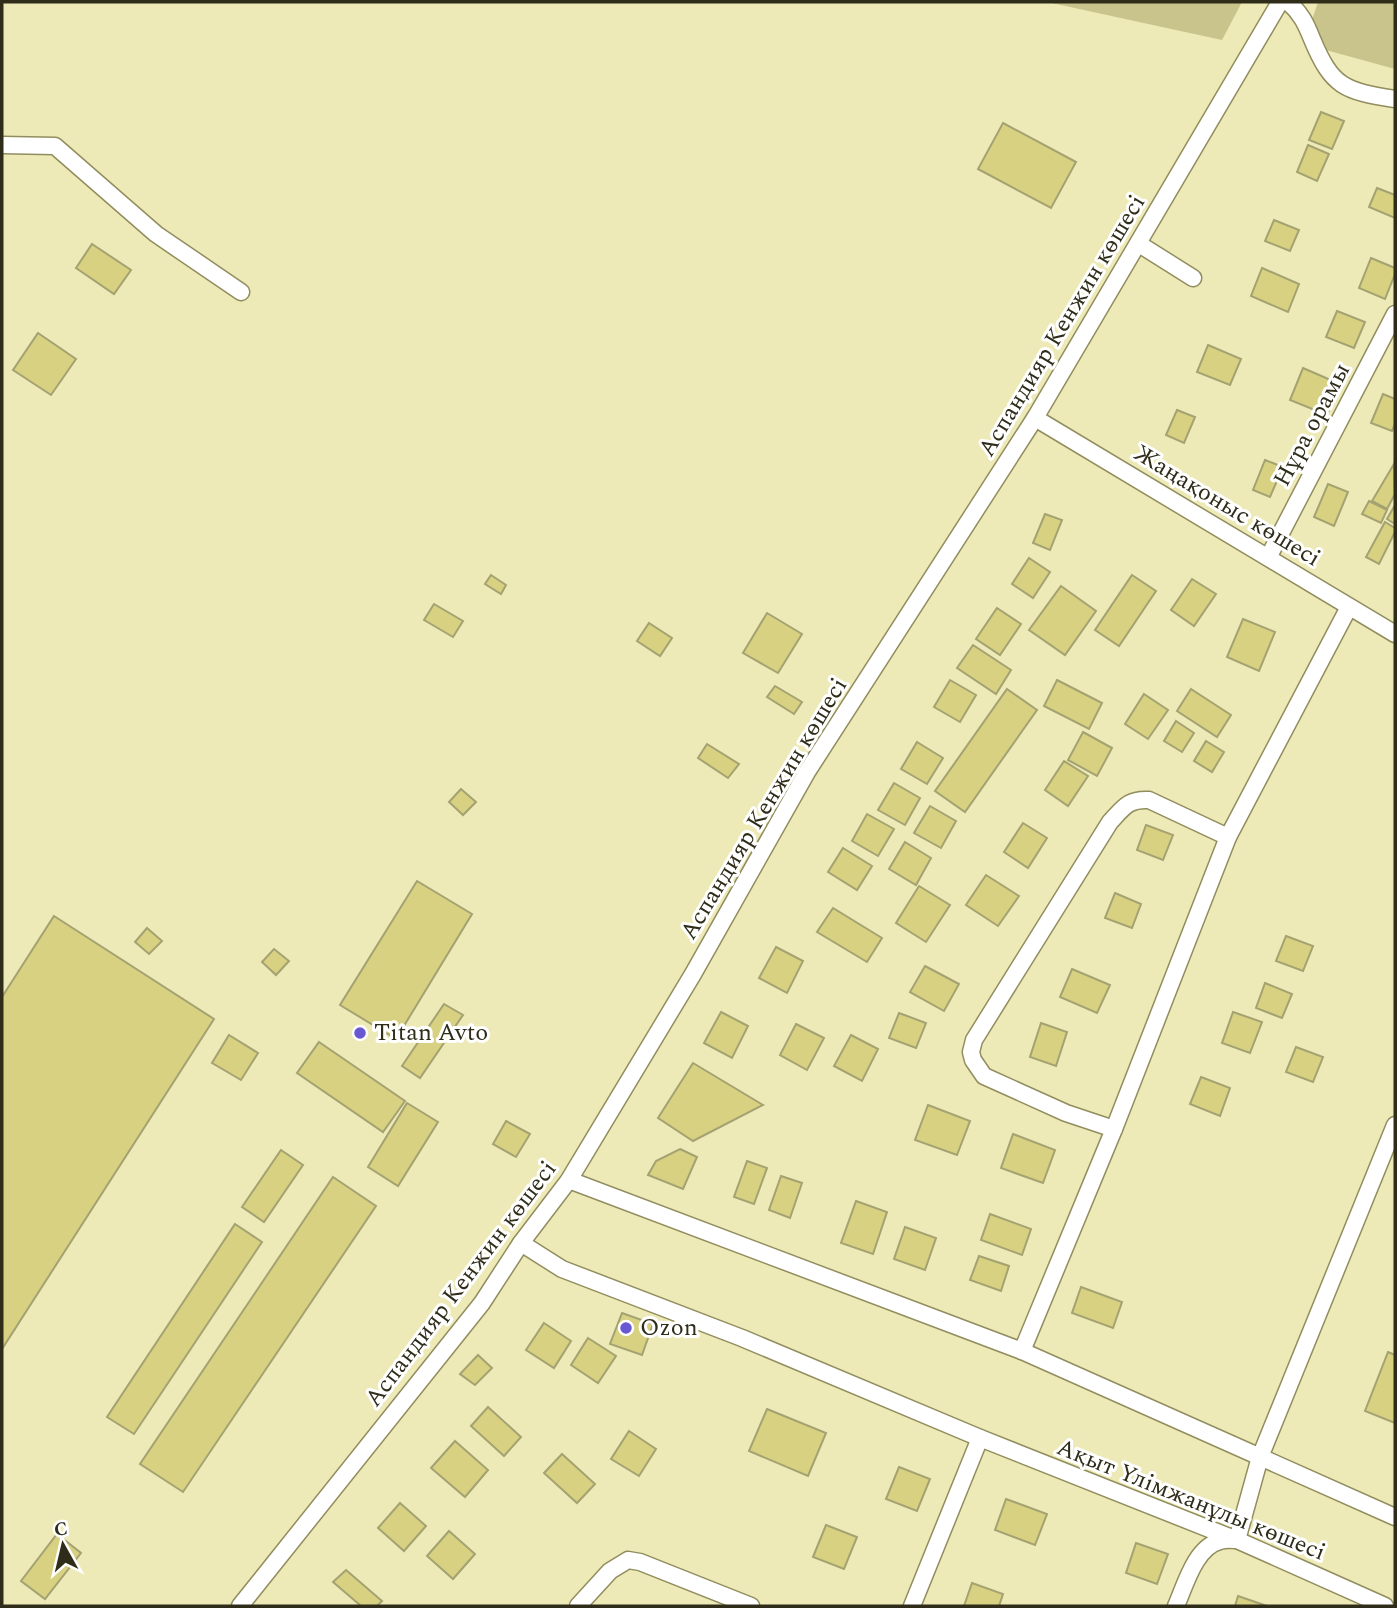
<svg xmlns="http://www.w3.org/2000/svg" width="1397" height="1608" font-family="Spectral,serif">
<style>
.green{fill:#c8c48c}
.building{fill:#d7d181;stroke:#a5a272;stroke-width:2}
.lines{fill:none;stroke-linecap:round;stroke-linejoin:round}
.minor-casing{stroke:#918d5e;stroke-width:19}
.minor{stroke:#fff;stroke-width:16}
.poi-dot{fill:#6858d2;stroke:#fff;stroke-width:2.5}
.labels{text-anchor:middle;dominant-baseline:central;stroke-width:6;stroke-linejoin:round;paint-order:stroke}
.street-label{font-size:24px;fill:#2f2d1a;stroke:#fff}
.poi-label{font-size:24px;fill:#2f2d1a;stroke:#fff;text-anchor:start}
</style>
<rect width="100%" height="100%" fill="#edeab7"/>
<!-- green -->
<g class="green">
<polygon points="1047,2 1242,2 1222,40"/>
<polygon points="1318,2 1395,2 1395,69 1304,44"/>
</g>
<!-- building -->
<g class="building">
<polygon points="1321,112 1344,121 1332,149 1309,140"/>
<polygon points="1003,123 1076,162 1051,208 978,169"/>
<polygon points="1308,145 1329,154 1317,181 1297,172"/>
<polygon points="1377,188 1395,195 1395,218 1369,207"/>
<polygon points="1274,220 1299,230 1290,251 1265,241"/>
<polygon points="92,244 131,270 114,294 76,268"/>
<polygon points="1371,258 1395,268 1395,274 1385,299 1359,288"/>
<polygon points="1262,268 1299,284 1288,312 1251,296"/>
<polygon points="1337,311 1365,322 1354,348 1326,337"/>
<polygon points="38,333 76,359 51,395 13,370"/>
<polygon points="1208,345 1241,359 1230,385 1197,372"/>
<polygon points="1303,368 1340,384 1327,415 1290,400"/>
<polygon points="1383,394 1395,399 1395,424 1392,431 1371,423"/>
<polygon points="1177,410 1195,417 1184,443 1166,435"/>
<polygon points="1265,460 1283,467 1270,497 1253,490"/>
<polygon points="1394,464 1395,494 1387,509 1372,501"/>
<polygon points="1328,484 1348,492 1334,526 1314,517"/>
<polygon points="1369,501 1387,510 1381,523 1362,514"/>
<polygon points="1395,505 1395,524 1387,519"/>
<polygon points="1045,514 1062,520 1050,550 1033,543"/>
<polygon points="1385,522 1395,528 1395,532 1379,564 1366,557"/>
<polygon points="1029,558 1050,572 1033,598 1012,584"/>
<polygon points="491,575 506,585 501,594 485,584"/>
<polygon points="1132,575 1156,591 1119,646 1095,630"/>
<polygon points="1192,579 1216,594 1194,626 1171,610"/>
<polygon points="1061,586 1096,611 1065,655 1029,630"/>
<polygon points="434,604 463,621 453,637 424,620"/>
<polygon points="997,608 1021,624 1000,655 976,639"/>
<polygon points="767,613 802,634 778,673 743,653"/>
<polygon points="1243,619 1275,632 1259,671 1227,657"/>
<polygon points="649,623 672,638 660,656 637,641"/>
<polygon points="973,645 1011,670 996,694 957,668"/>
<polygon points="950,680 976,695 960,722 934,707"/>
<polygon points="1057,680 1102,703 1089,729 1044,706"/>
<polygon points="775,686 802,702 794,714 767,697"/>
<polygon points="1007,689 1037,710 965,812 935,791"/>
<polygon points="1191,689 1231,715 1217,737 1177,711"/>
<polygon points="1144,694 1168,710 1148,739 1125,724"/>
<polygon points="1176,721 1194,733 1182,752 1164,741"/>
<polygon points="1083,732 1112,748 1097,776 1068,760"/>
<polygon points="1206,741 1224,752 1212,772 1194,761"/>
<polygon points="917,742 943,758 927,784 901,769"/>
<polygon points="707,744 739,764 728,778 698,758"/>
<polygon points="1064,761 1088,776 1068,806 1045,790"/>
<polygon points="894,783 920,798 905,825 878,810"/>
<polygon points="461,789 476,802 463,815 449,802"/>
<polygon points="930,806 956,821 941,848 914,833"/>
<polygon points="867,814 894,829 878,856 852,841"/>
<polygon points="1023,823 1047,838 1028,868 1004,852"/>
<polygon points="1146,825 1173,835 1163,860 1137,850"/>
<polygon points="905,842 931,858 916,885 889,869"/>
<polygon points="843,848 872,866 857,890 828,872"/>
<polygon points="986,875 1019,896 998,926 966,905"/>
<polygon points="417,881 472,914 396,1039 340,1005"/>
<polygon points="919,886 950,905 926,942 896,923"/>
<polygon points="1115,893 1141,904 1132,928 1105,918"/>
<polygon points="833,908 882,938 867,962 817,932"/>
<polygon points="54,916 214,1019 2,1349 2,997"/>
<polygon points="147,928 162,941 149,954 135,942"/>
<polygon points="1286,936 1313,946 1303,971 1276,961"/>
<polygon points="776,947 803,961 787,993 759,978"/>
<polygon points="274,949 289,961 276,975 262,962"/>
<polygon points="925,966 959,984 944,1011 910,992"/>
<polygon points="1072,969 1110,985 1097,1013 1060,997"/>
<polygon points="1265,983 1292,994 1282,1018 1256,1008"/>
<polygon points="444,1004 463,1015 420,1078 402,1066"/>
<polygon points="721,1012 748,1026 732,1058 704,1043"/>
<polygon points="1233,1012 1262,1022 1250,1053 1222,1043"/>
<polygon points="899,1013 926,1023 916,1048 889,1038"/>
<polygon points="1041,1023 1067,1032 1056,1066 1030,1057"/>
<polygon points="796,1024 824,1038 807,1070 780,1055"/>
<polygon points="229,1035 258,1053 241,1080 212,1063"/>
<polygon points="851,1035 878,1049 862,1081 834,1066"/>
<polygon points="319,1042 405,1101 383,1132 297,1073"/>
<polygon points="1296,1047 1323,1057 1313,1082 1286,1072"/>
<polygon points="693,1063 763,1105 693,1141 658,1118"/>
<polygon points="1201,1077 1230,1088 1220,1116 1190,1104"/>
<polygon points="407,1103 438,1122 398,1186 368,1167"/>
<polygon points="928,1105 970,1121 957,1155 915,1140"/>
<polygon points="506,1121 530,1134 516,1157 493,1144"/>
<polygon points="1013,1134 1055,1150 1043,1183 1001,1168"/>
<polygon points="680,1149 697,1157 683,1189 648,1175 656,1161"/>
<polygon points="281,1150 303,1165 264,1222 242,1207"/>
<polygon points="747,1161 767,1168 754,1204 734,1197"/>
<polygon points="781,1176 802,1183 790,1218 769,1210"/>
<polygon points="333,1177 376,1206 183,1492 140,1464"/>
<polygon points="856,1201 887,1212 873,1254 841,1243"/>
<polygon points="990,1214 1031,1229 1022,1255 981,1240"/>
<polygon points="235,1224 262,1242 134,1434 107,1417"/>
<polygon points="905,1227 936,1238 925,1270 894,1259"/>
<polygon points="979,1256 1009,1266 1001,1291 970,1280"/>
<polygon points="1081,1287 1122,1302 1113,1328 1072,1313"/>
<polygon points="622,1313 653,1324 642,1355 610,1344"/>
<polygon points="544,1323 571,1341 554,1368 526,1350"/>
<polygon points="588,1338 616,1356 598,1383 571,1365"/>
<polygon points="1388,1352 1395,1355 1395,1423 1365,1411"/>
<polygon points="478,1355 492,1368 475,1385 460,1374"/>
<polygon points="488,1407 521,1437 504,1456 471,1426"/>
<polygon points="767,1409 826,1433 808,1476 749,1451"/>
<polygon points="629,1431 656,1449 639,1476 611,1459"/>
<polygon points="455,1441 488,1470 465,1497 431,1468"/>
<polygon points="562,1454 595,1484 577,1503 544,1473"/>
<polygon points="899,1467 930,1479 917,1511 886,1499"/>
<polygon points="1006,1499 1047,1514 1035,1545 995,1530"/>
<polygon points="400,1503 426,1526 404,1551 378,1528"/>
<polygon points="826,1525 857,1537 844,1569 813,1557"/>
<polygon points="449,1531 475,1554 453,1579 427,1556"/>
<polygon points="57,1534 81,1553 45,1599 21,1581"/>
<polygon points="1136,1543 1168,1554 1157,1584 1126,1573"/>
<polygon points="346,1570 382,1601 377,1606 361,1606 333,1582"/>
<polygon points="972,1583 1003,1594 999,1606 964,1606"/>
<polygon points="1238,1596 1267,1606 1235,1606"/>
</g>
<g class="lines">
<defs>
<g id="minor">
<path d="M1288,2C1301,13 1306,24 1312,39C1332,87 1344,91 1395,99"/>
<polyline points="2,145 55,146 156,234 241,292"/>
<polyline points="1139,244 1193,278"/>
<polyline points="1035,418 1395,634"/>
<polyline points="1269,556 1395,314"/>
<polyline points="1114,1129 1228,837"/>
<path d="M569,1180L1022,1351L1114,1129L1066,1113L984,1076L973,1060L971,1052L974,1040L1110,822C1124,807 1128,799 1149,800L1228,837L1349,607"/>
<polyline points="521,1243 562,1269 742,1338 980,1438 1237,1540 1385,1606"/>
<polyline points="1022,1351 1395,1517"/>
<polyline points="240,1606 482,1303 521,1243 569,1180 693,974 807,772 1035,418 1280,2"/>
<polyline points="578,1606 610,1571 628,1560 640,1562 751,1606"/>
<polyline points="912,1606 980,1438"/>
<path d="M1176,1606C1185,1586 1195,1547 1220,1541C1225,1539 1232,1540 1237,1540L1260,1457L1395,1125"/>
</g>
</defs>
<!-- minor casing -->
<use href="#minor" class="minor-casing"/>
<!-- minor -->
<use href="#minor" class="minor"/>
</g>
<!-- markers -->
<g class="poi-dot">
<circle cx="360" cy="1033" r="7"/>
<circle cx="626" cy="1328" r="7"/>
</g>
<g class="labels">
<!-- street labels -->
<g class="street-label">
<text transform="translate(1062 326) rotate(-59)">Аспандияр Кенжин көшесі</text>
<text transform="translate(1312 425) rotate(-62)">Нұра орамы</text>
<text transform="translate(1227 506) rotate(31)">Жаңақоныс көшесі</text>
<text transform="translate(764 809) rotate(-59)">Аспандияр Кенжин көшесі</text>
<text transform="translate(461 1284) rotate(-53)">Аспандияр Кенжин көшесі</text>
<text transform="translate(1191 1500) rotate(22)">Ақыт Үлімжанұлы көшесі</text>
</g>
<!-- poi labels -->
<g class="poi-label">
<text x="374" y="1033">Titan Avto</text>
<text x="640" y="1328">Ozon</text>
</g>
</g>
<!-- border -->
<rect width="1397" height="1608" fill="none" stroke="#2f2d1a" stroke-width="7"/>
<!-- north arrow -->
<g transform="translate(63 1545) rotate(352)" stroke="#ffffff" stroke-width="5" paint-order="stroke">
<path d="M0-5L12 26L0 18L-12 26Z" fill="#2f2d1a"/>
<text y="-10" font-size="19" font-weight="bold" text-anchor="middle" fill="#2f2d1a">С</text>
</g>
</svg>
